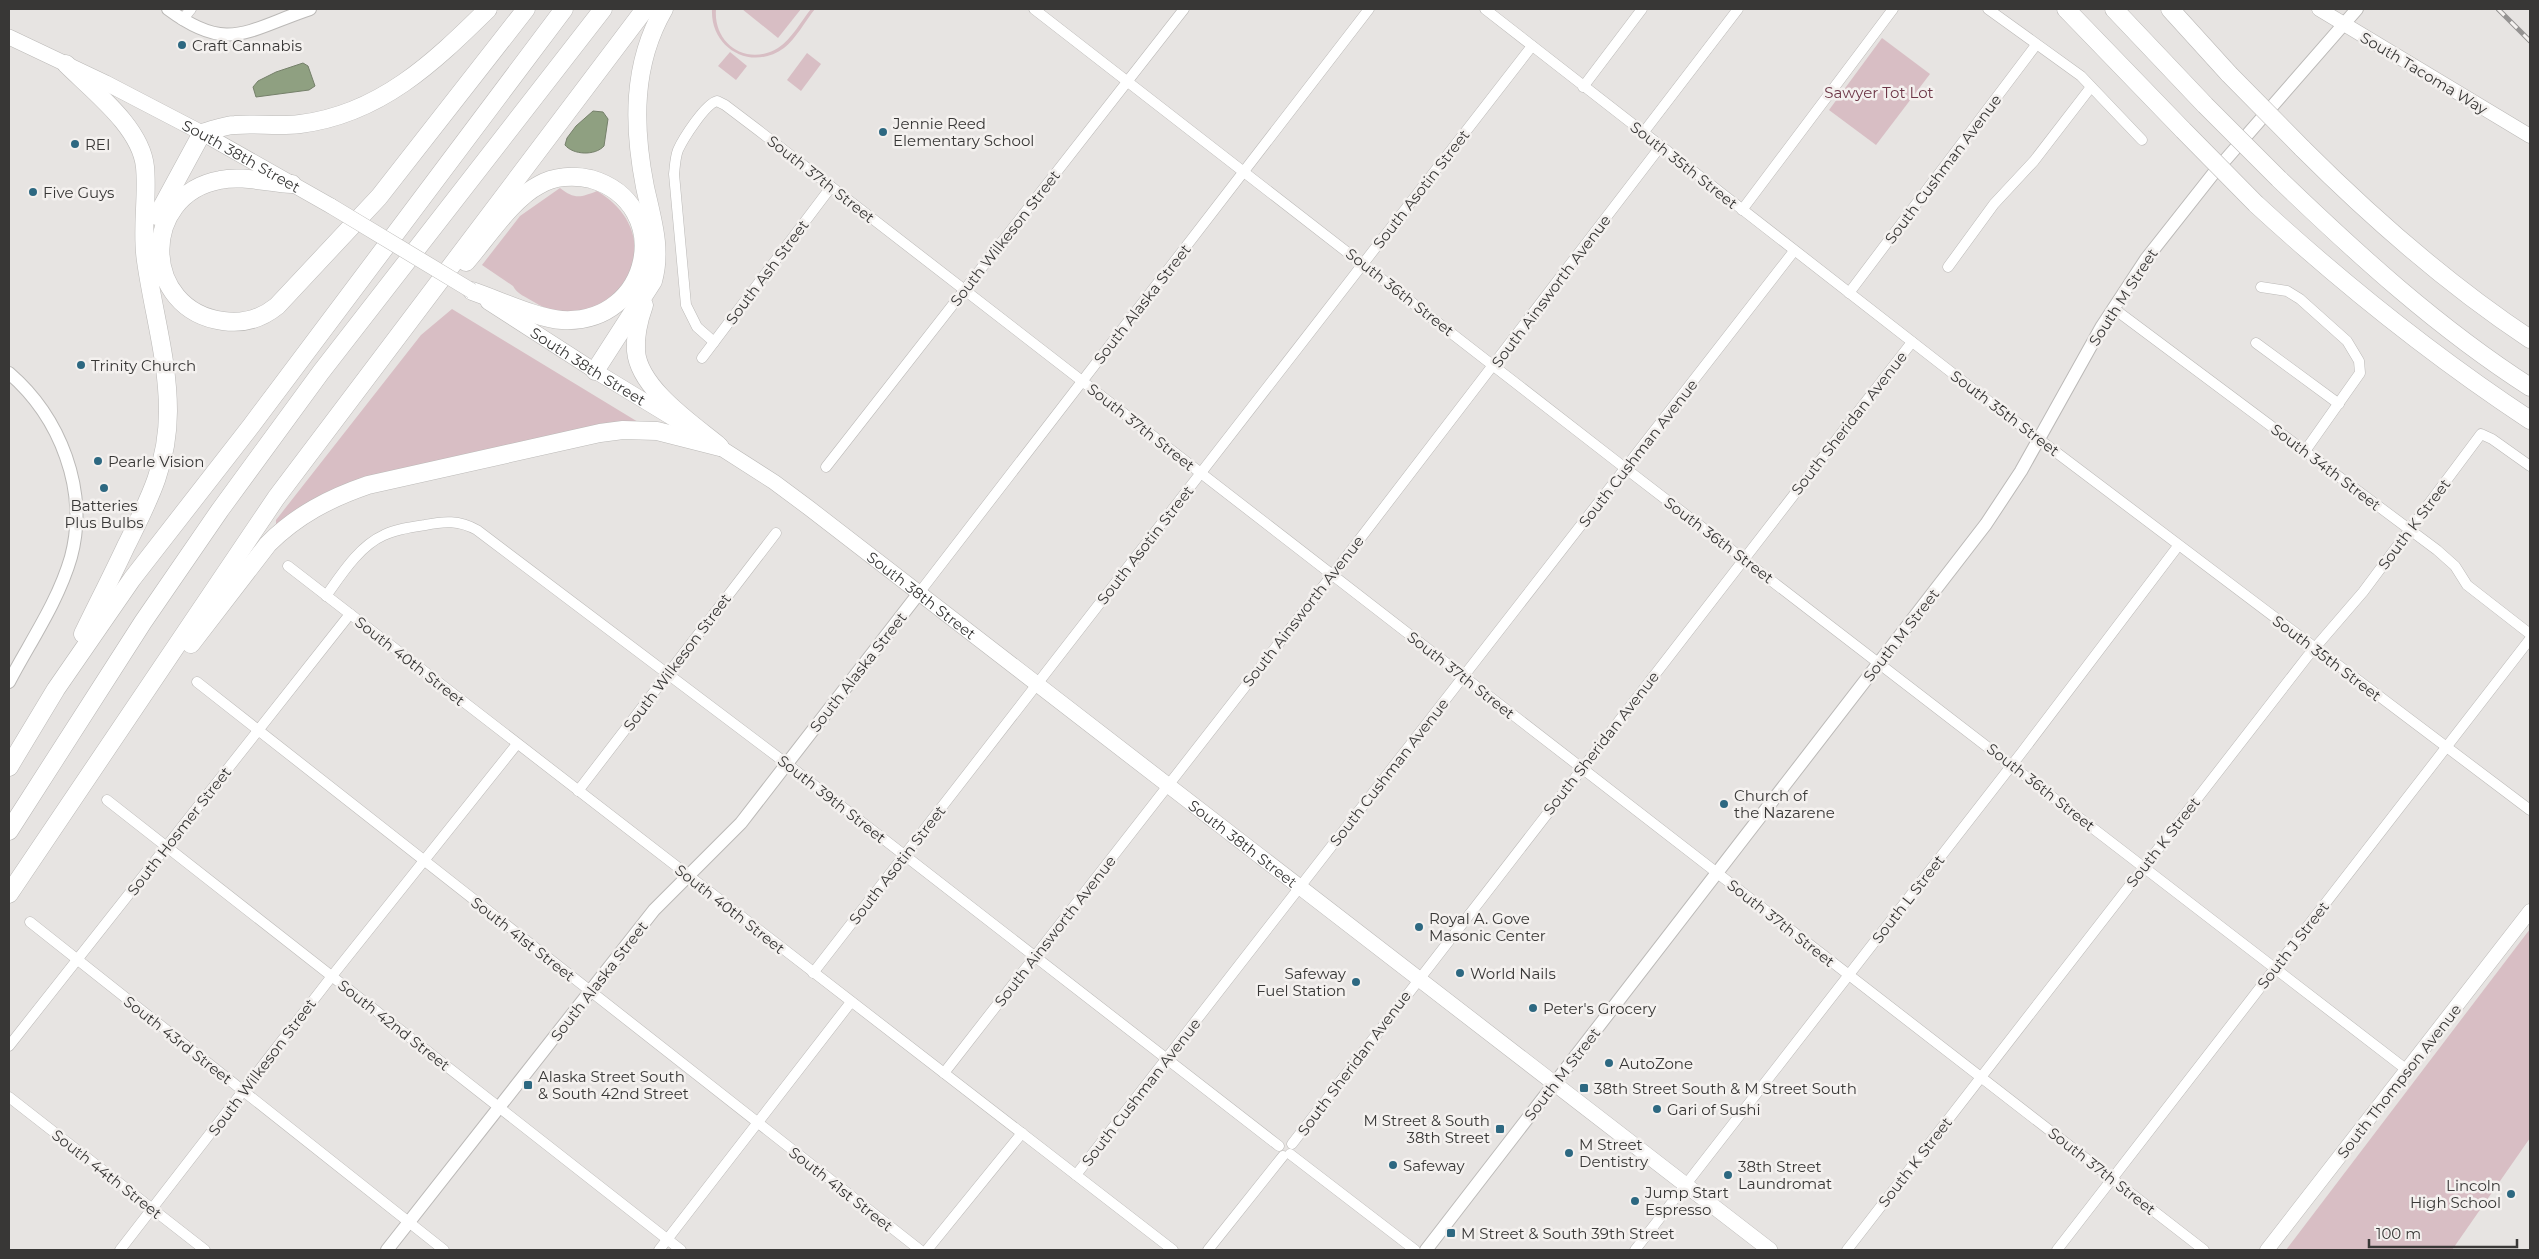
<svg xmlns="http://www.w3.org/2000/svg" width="2539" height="1259" font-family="Montserrat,sans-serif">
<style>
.green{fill:#d8bec4}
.water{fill:#8fa081;stroke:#75806a}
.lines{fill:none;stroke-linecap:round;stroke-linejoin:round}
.minor-casing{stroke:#bbb9b7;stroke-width:11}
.tertiary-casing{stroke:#bbb9b7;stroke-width:14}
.secondary-casing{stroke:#bbb9b7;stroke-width:15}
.primary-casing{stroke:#bbb9b7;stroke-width:16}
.motorway-casing{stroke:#bbb9b7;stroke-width:19}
.minor{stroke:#fff;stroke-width:10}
.tertiary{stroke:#fff;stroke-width:12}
.secondary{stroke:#fff;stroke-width:14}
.primary{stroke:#fff;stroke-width:15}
.motorway{stroke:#fff;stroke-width:18}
.rail-casing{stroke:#959392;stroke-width:5}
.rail{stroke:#f4f1ef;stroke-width:3;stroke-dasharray:9;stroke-linecap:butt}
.primary-bridge-casing{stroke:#bbb9b7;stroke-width:16;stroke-linecap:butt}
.motorway-bridge-casing{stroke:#bbb9b7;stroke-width:19;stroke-linecap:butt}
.primary-bridge{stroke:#fff;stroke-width:15}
.motorway-bridge{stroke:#fff;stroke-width:18}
.poi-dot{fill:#2d6881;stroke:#f4f1ef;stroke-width:2}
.labels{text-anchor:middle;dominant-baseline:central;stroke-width:5;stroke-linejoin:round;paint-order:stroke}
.poi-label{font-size:15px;fill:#383736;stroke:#f4f1ef;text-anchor:start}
.street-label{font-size:15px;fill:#383736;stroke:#f4f1ef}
.park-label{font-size:15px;fill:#6d3747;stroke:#f4f1ef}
</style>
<rect width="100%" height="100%" fill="#e7e4e2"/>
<!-- green -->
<g class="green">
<path d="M712,9H716C713,44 747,67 778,48C792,39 801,21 811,9H815C805,21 796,39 784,48C751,72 710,48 712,9Z"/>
<polygon points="742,9 801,9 778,38"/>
<polygon points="1882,38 1930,74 1876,145 1829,110"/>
<polygon points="730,52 747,66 736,80 718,66"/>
<polygon points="807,53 821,64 801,91 787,80"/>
<path d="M560,188C574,199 580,198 597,191C681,241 609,347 534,302C526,297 517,294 513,286L482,265L520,216Z"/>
<polygon points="452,309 643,425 605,425 363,477 292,512 276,528 276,520 421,335"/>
<polygon points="2530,929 2530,1138 2452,1250 2286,1250"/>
</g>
<!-- water -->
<g class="water">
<polygon points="303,63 308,66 315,86 309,90 256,97 253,87 258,81 276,72"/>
<path d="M593,111L603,112L608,119L604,146C595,156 573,155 565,145L567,138L576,126Z"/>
</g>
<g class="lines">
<defs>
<g id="minor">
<polyline points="1034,9 1625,468 2407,1070"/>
<polyline points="1485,9 1983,397 2530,810"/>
<polyline points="1988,9 2081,76 2142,140"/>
<polyline points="182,20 191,9"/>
<polyline points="1583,87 1642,9"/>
<polyline points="1643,133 1738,9"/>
<polyline points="1742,210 1893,9"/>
<polyline points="1948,267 1994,204 2034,161 2091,87"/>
<polyline points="2261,287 2287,291 2300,299 2347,341 2359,361 2360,373 2305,451"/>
<polyline points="1849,293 2036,45"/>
<polyline points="2113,308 2437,550 2455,566 2467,585 2530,634"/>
<path d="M714,342L697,327L686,305L674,174C675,166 675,158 678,150C683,139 705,104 717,101L725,105L758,130L2204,1250"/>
<polyline points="2256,343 2339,404"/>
<polyline points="702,358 831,187"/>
<polyline points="826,467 1184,9"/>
<polyline points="288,566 1173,1250"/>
<polyline points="919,593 1369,9"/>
<path d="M326,596C341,575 359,546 384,535C396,529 411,527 425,525C444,521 459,520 477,530L787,764L1279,1146"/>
<polyline points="197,682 920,1250"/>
<polyline points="578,791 776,533"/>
<polyline points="107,800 681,1250"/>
<polyline points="30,922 444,1250"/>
<polyline points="813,973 1532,46"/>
<polyline points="9,1046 350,614"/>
<polyline points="944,1073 1343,561 1660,147"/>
<polyline points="9,1097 205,1250"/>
<polyline points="1292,1144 1912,342"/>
<polyline points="1290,1154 1415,1250"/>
<polyline points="1076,1175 1794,251"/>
<polyline points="120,1250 332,976 517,744"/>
<polyline points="659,1250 851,1002"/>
<polyline points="927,1250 1022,1133"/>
<polyline points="1208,1250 1283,1156"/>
<polyline points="1635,1250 2022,752 2178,546"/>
<polyline points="1847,1250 2307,657 2363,592 2481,434 2492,439 2530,466"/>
<polyline points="2057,1250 2530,639"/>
</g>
<g id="tertiary">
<path d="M168,9C228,54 247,30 310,9"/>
<path d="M9,373C60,417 89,490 71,557C58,602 30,642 9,682"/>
<polyline points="387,1250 654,910 741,823 919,593"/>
<polyline points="1426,1250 1986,524 2021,471 2102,326 2146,259 2213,174 2357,9"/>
</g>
<g id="secondary">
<polyline points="2319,9 2530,136"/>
<polyline points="2267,1250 2530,911"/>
</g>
<g id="primary">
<path id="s1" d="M9,37L106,83L202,133L331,206"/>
<path id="s2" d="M488,302L595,371L684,425"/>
<path id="s3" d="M710,441L774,482L809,508L1770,1250"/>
</g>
<g id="motorway">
<polyline points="2066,9 2183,130"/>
<polyline points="2114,9 2205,105"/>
<polyline points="2170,9 2229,74"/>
<path d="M66,64C93,91 141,127 145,167C148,198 141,230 146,261C153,311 168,360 168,411C168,464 149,500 126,546C112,576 97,605 83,634"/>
<path d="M2302,148C2372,218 2447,284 2530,339"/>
<path d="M2279,179C2357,254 2438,328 2530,387"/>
<path d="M292,184C269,183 242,175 220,180C139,195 141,310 223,321C243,324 261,319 277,306L379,197L526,9"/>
<path d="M2256,204C2342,283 2433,356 2530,420"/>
<path d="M157,216L202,133C213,130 225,125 235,125C257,123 278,127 300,124C380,114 433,63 488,9"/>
<path d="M466,262C487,238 512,199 539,185C554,176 574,175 591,179C676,204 652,325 562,320C539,319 496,299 472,291"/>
<path d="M644,305C639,319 635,336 636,351C639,388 691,423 718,445"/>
<path d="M595,371L653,281C662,249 652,219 645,187C633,126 632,64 664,9"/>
<path d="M191,644L268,544C297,515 330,498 368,485L600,433L623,430L657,431L720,447"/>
<polyline points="9,767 56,689 132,579 251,426 564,9"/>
<polyline points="9,831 143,622 220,510 321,372 603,9"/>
<polyline points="9,894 276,498 645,9"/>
</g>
</defs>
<!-- minor casing -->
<use href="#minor" class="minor-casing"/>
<!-- tertiary casing -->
<use href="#tertiary" class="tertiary-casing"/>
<!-- secondary casing -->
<use href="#secondary" class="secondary-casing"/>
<!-- primary casing -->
<use href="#primary" class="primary-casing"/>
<!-- motorway casing -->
<use href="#motorway" class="motorway-casing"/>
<!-- minor -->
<use href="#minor" class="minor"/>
<!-- tertiary -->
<use href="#tertiary" class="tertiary"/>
<!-- secondary -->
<use href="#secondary" class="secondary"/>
<!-- primary -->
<use href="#primary" class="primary"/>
<!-- motorway -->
<use href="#motorway" class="motorway"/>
<defs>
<polyline id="rail" points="2498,9 2530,41"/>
</defs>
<!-- rail casing -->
<use href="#rail" class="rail-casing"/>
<!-- rail -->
<use href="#rail" class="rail"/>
<defs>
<polyline id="primary-bridge" points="331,206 472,291"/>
<g id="motorway-bridge">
<polyline points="2229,74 2302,148"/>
<polyline points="2205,105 2279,179"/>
<polyline points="2183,130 2256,204"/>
</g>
</defs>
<!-- primary-bridge casing -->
<use href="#primary-bridge" class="primary-bridge-casing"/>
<!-- motorway-bridge casing -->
<use href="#motorway-bridge" class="motorway-bridge-casing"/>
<!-- primary-bridge -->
<use href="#primary-bridge" class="primary-bridge"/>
<!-- motorway-bridge -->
<use href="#motorway-bridge" class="motorway-bridge"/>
</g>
<!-- markers -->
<g class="poi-dot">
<circle cx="182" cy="45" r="5"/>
<circle cx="883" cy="132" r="5"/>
<circle cx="75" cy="144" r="5"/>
<circle cx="33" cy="192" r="5"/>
<circle cx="81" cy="365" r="5"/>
<circle cx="98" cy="461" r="5"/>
<circle cx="104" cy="488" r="5"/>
<circle cx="1724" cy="804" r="5"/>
<circle cx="1419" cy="927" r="5"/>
<circle cx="1460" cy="973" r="5"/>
<circle cx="1356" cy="982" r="5"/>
<circle cx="1533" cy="1008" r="5"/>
<circle cx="1609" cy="1063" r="5"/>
<rect x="523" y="1080" width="10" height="10" rx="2.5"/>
<rect x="1579" y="1083" width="10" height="10" rx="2.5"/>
<circle cx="1657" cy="1109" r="5"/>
<rect x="1495" y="1124" width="10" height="10" rx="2.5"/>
<circle cx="1569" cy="1153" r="5"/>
<circle cx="1393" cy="1165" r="5"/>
<circle cx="1728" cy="1175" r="5"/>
<circle cx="2511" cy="1194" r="5"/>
<circle cx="1635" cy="1201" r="5"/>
<rect x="1446" y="1228" width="10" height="10" rx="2.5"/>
</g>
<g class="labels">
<!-- poi labels -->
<g class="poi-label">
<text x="192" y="45">Craft Cannabis</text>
<text x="893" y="123">Jennie Reed<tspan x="893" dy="17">Elementary School</tspan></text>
<text x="85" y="144">REI</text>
<text x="43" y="192">Five Guys</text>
<text x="91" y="365">Trinity Church</text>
<text x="108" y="461">Pearle Vision</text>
<text x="104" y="505" text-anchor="middle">Batteries<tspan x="104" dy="17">Plus Bulbs</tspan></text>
<text x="1734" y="795">Church of<tspan x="1734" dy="17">the Nazarene</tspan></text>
<text x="1429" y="918">Royal A. Gove<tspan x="1429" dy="17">Masonic Center</tspan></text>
<text x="1346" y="973" text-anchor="end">Safeway<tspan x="1346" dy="17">Fuel Station</tspan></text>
<text x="1470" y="973">World Nails</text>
<text x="1543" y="1008">Peter's Grocery</text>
<text x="1619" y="1063">AutoZone</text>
<text x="538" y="1076">Alaska Street South<tspan x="538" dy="17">&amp; South 42nd Street</tspan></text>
<text x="1594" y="1088">38th Street South &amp; M Street South</text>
<text x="1667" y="1109">Gari of Sushi</text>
<text x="1490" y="1120" text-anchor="end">M Street &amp; South<tspan x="1490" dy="17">38th Street</tspan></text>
<text x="1579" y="1144">M Street<tspan x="1579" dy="17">Dentistry</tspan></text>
<text x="1403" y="1165">Safeway</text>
<text x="1738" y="1166">38th Street<tspan x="1738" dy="17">Laundromat</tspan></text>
<text x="2501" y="1185" text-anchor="end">Lincoln<tspan x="2501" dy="17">High School</tspan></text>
<text x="1645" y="1192">Jump Start<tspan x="1645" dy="17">Espresso</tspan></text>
<text x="1461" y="1233">M Street &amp; South 39th Street</text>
</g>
<!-- street labels -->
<g class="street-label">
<text transform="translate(2424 73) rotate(31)">South Tacoma Way</text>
<text stroke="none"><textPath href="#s1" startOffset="261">South 38th Street</textPath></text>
<text transform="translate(1684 165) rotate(38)">South 35th Street</text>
<text transform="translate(1943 169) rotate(-53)">South Cushman Avenue</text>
<text transform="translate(821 179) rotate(38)">South 37th Street</text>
<text transform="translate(1421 189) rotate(-52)">South Asotin Street</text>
<text transform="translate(1005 238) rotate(-52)">South Wilkeson Street</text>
<text transform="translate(767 272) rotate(-53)">South Ash Street</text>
<text transform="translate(1551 291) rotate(-53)">South Ainsworth Avenue</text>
<text transform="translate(1400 292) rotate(38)">South 36th Street</text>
<text transform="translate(2123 297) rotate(-57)">South M Street</text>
<text transform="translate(1142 304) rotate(-52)">South Alaska Street</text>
<text stroke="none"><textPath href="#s2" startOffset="119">South 38th Street</textPath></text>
<text transform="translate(2005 413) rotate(37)">South 35th Street</text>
<text transform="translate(1849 423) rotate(-52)">South Sheridan Avenue</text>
<text transform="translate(1141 427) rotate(38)">South 37th Street</text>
<text transform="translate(1638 453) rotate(-52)">South Cushman Avenue</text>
<text transform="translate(2326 467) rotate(37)">South 34th Street</text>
<text transform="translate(2414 524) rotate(-53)">South K Street</text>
<text transform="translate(1719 540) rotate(37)">South 36th Street</text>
<text transform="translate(1145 545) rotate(-52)">South Asotin Street</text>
<text stroke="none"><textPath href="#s3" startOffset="262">South 38th Street</textPath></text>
<text transform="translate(1303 611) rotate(-52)">South Ainsworth Avenue</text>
<text transform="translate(1901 635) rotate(-52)">South M Street</text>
<text transform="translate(2327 658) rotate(37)">South 35th Street</text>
<text transform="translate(410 661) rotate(38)">South 40th Street</text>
<text transform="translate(677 662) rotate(-53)">South Wilkeson Street</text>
<text transform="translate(858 672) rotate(-52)">South Alaska Street</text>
<text transform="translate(1461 675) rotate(38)">South 37th Street</text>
<text transform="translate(1601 743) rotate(-52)">South Sheridan Avenue</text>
<text transform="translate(1389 772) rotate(-52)">South Cushman Avenue</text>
<text transform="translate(2041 787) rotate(38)">South 36th Street</text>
<text transform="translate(832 799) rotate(38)">South 39th Street</text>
<text transform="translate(179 831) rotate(-52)">South Hosmer Street</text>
<text transform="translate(2163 842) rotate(-52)">South K Street</text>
<text stroke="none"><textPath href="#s3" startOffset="668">South 38th Street</textPath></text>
<text transform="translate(897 865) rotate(-52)">South Asotin Street</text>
<text transform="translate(1908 899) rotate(-52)">South L Street</text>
<text transform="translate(730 909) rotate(38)">South 40th Street</text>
<text transform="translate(1781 923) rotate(38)">South 37th Street</text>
<text transform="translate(1055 931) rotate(-52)">South Ainsworth Avenue</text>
<text transform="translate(523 939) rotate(38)">South 41st Street</text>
<text transform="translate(2293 945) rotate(-52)">South J Street</text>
<text transform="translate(599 981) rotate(-52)">South Alaska Street</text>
<text transform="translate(394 1025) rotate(38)">South 42nd Street</text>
<text transform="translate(178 1040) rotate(38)">South 43rd Street</text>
<text transform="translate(1354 1063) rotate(-53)">South Sheridan Avenue</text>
<text transform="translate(262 1067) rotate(-53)">South Wilkeson Street</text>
<text transform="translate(1562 1074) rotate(-52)">South M Street</text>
<text transform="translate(2399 1081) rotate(-52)">South Thompson Avenue</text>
<text transform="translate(1141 1092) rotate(-52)">South Cushman Avenue</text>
<text transform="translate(1915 1162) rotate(-52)">South K Street</text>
<text transform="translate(2102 1171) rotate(38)">South 37th Street</text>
<text transform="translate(107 1174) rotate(38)">South 44th Street</text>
<text transform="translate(841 1189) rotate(38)">South 41st Street</text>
</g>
<!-- park labels -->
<g class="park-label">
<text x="1879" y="92">Sawyer Tot Lot</text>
</g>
</g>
<!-- border -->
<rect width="2539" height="1259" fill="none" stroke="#383736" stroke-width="20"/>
<!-- scale -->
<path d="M2369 1239v8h148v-8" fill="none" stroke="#383736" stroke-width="2.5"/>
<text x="2376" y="1239" font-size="15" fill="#383736" stroke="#f4f1ef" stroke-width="4" paint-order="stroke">100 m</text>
</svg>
